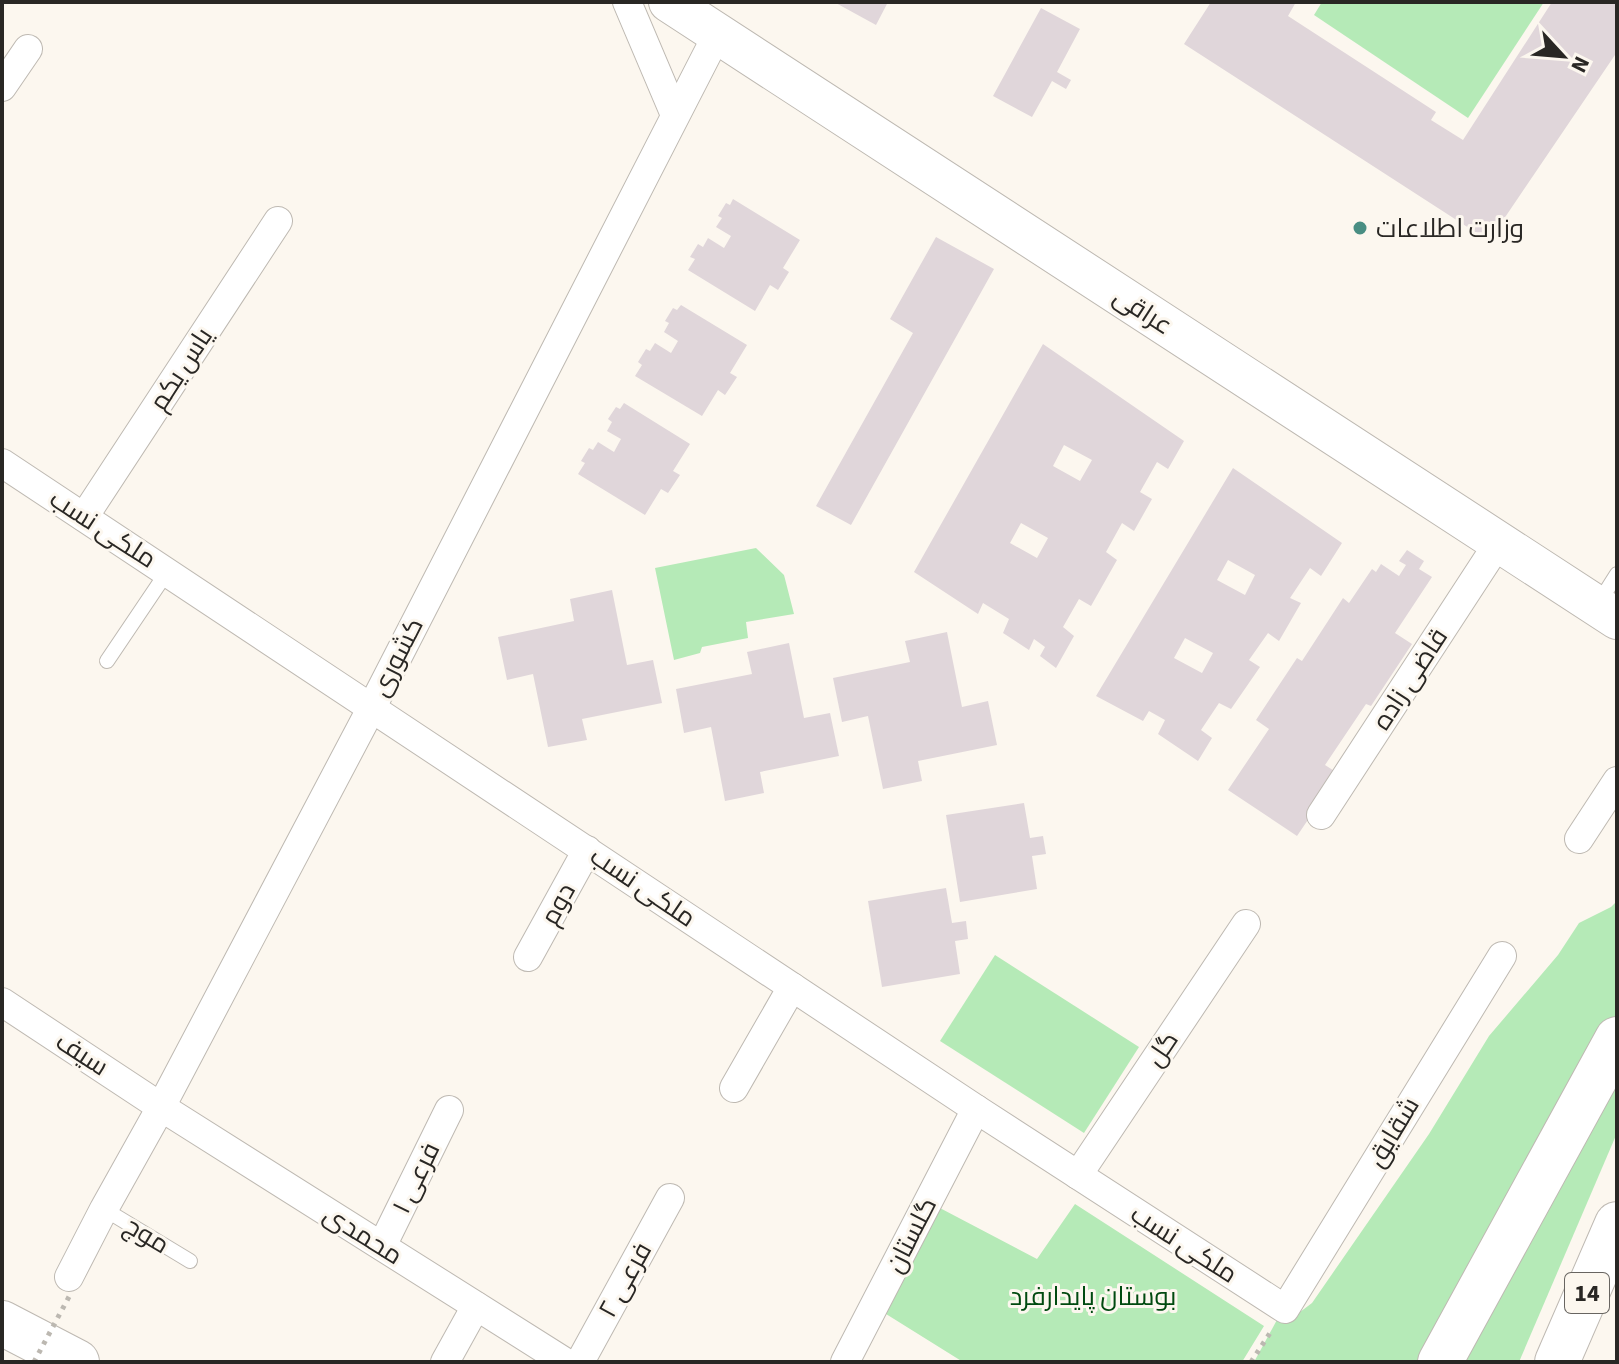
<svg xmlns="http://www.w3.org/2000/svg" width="1619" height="1364" font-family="'Source Sans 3',Cairo,sans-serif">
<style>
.green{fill:#b5eab7}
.building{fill:#e0d6da;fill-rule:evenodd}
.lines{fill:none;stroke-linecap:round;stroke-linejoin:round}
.lane-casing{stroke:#beb9b2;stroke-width:16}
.street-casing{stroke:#beb9b2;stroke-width:30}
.secondary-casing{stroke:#beb9b2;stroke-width:42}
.highway-casing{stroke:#beb9b2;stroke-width:46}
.path{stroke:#bcb8b1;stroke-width:5;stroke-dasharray:4 6;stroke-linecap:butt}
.lane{stroke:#fff;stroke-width:14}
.street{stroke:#fff;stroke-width:28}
.secondary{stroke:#fff;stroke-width:40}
.highway{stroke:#fff;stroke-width:44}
.path-bridge{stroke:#bcb8b1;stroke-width:5;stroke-dasharray:4 6;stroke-linecap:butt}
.poi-dot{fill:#498e83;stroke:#fcf7ef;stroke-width:3}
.labels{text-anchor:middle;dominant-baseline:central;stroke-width:6;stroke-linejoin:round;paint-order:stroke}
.shield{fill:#fcf7ef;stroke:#686561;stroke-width:2}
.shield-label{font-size:24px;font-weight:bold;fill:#292724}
.poi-label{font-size:26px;fill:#292724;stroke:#fcf7ef;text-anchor:start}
.street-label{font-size:26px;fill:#292724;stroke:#fcf7ef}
.park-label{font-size:26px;fill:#004a10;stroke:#fcf7ef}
</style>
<rect width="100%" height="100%" fill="#fcf7ef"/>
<!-- green -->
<g class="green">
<polygon points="1322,2 1544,2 1468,118 1314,15"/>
<polygon points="756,548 784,575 794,614 746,622 748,638 702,647 700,653 674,660 655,568"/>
<polygon points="1617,901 1617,1013 1555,1130 1421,1362 1254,1362 1278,1318 1300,1312 1312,1303 1429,1134 1489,1036 1558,955 1579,923 1611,907"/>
<polygon points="995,955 1139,1047 1084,1133 940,1041"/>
<polygon points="1617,1070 1617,1133 1519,1362 1463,1362"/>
<polygon points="1075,1204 1264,1326 1242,1362 963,1362 878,1309 938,1207 1037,1259"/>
</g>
<!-- building -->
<g class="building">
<polygon points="834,2 888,2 876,25"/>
<polygon points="1211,2 1296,2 1288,16 1436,112 1431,120 1463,140 1552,2 1617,2 1617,52 1489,241 1184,44"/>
<polygon points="1041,8 1080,29 1057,72 1071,80 1066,89 1052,81 1032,117 993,96"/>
<polygon points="733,199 800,240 783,268 789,272 778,290 770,285 755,311 688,270 695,259 690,257 698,244 703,247 708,238 724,248 731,236 716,227 722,218 718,216 726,203 730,205"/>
<polygon points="936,237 994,269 851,525 816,506 913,333 890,319"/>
<polygon points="681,305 747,345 730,373 737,377 725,395 718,390 702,416 635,376 642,365 638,362 646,349 650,351 655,343 671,353 678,341 664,332 669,323 665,321 673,308 677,310"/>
<path d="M1043,344L1184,441L1168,469L1157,462L1140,492L1152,499L1134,531L1122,523L1106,552L1117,560L1091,606L1079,599L1063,627L1074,636L1056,668L1040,656L1045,647L1034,639L1029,650L1003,633L1009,619L983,603L978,614L914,572ZM1064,445L1092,460L1080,481L1053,466ZM1021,523L1048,538L1037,558L1010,543Z"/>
<polygon points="624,403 690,444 673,471 680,475 668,493 661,489 645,515 578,474 585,463 581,461 589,448 593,450 598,442 614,452 621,439 607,431 612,422 608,419 616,407 620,409"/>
<path d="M1233,468L1342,543L1321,576L1310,568L1290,598L1301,603L1279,641L1268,633L1249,660L1260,667L1231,709L1219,703L1201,730L1212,738L1198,761L1158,734L1165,720L1149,711L1143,721L1096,696ZM1228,560L1255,575L1245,595L1217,580ZM1185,638L1213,653L1202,673L1174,658Z"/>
<polygon points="1407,550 1424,561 1419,569 1432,577 1395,633 1412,644 1371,706 1366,704 1325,765 1339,774 1297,836 1228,790 1269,729 1256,720 1297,658 1302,661 1343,598 1349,603 1372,569 1376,572 1381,564 1399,576 1406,565 1399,561"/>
<polygon points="612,590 627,665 653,660 662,703 582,719 587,740 548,747 533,674 507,680 498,637 574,621 570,599"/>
<polygon points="947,632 962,707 988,701 997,745 918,761 922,781 883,789 868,716 842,722 833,678 910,662 905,641"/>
<polygon points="789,643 804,718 830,713 839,756 760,772 764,793 725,801 711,727 684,733 676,689 752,674 747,652"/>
<polygon points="1024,803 1030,838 1043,836 1046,854 1032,856 1037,889 960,902 946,815"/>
<polygon points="946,888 952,923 966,921 968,939 955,941 960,974 882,987 868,901"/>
</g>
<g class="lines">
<defs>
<g id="lane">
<polyline points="1598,604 1617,574"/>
<polyline points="107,661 167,572"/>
<polyline points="104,1209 190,1261"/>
</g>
<g id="street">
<polyline points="627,2 675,115"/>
<polyline points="2,87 28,49"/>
<polyline points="2,463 976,1109 1285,1309 1502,956"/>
<polyline points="84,517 278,221"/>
<polyline points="1321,815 1499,542"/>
<polyline points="1579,839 1617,781"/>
<polyline points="528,957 587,850"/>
<polyline points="2,1002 161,1107 565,1362"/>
<polyline points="734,1088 792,987"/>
<polyline points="1078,1175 1246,924"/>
<polyline points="382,1246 449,1110"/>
<polyline points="69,1277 104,1209 161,1107 372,707 718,33"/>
<polyline points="445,1362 476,1306"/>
<polyline points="580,1362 670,1198"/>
<polyline points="845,1362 976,1109"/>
</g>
<polyline id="secondary" points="669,2 1617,619"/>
<g id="highway">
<polyline points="2,1323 77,1362"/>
<polyline points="1440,1362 1617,1039"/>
<polyline points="1557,1362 1617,1224"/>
</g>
</defs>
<!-- lane casing -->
<use href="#lane" class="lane-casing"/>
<!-- street casing -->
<use href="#street" class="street-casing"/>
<!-- secondary casing -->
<use href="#secondary" class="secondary-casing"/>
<!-- highway casing -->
<use href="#highway" class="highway-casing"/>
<!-- path -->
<polyline class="path" points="1251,1362 1270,1333"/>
<!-- lane -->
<use href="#lane" class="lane"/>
<!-- street -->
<use href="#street" class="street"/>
<!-- secondary -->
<use href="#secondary" class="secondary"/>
<!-- highway -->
<use href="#highway" class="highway"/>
<!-- path-bridge -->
<polyline class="path-bridge" points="34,1362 71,1293"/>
</g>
<!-- markers -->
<circle class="poi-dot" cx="1360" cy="228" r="8"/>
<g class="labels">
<!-- shield labels -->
<rect class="shield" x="1565" y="1273" width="44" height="40" rx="6"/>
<g class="shield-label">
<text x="1587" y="1293">14</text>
</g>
<!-- poi labels -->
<g class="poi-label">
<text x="1376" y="228">وزارت اطلاعات</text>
</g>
<!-- street labels -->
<g class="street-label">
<text transform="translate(1143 311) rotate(33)">عراقی</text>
<text transform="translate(181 369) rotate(-57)">یاس یکم</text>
<text transform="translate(103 529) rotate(33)">ملکی نسب</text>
<text transform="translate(397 657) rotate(-63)">کشوری</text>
<text transform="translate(1410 679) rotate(-57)">قاضی زاده</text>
<text transform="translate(643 887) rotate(34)">ملکی نسب</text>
<text transform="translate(558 904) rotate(-61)">دوم</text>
<text transform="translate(1162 1049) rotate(-56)">گل</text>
<text transform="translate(82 1054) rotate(33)">سیف</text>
<text transform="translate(1393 1132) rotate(-59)">شقایق</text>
<text transform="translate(416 1178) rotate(-64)">فرعی ۱</text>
<text transform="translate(147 1235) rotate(31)">موج</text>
<text transform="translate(363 1235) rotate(32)">محمدی</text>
<text transform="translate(911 1235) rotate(-63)">گلستان</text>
<text transform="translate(1184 1244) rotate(33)">ملکی نسب</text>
<text transform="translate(625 1280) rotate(-61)">فرعی ۲</text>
</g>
<!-- park labels -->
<g class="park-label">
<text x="1093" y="1296">بوستان پایدارفرد</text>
</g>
</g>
<!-- border -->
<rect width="1619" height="1364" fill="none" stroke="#292724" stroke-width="8"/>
<!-- north arrow -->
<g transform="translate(1563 56) rotate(116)" stroke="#fcf7ef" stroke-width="6" paint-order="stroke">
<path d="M0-6L14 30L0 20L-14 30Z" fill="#292724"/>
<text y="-12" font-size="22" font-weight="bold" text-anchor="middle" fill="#292724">N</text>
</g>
</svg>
